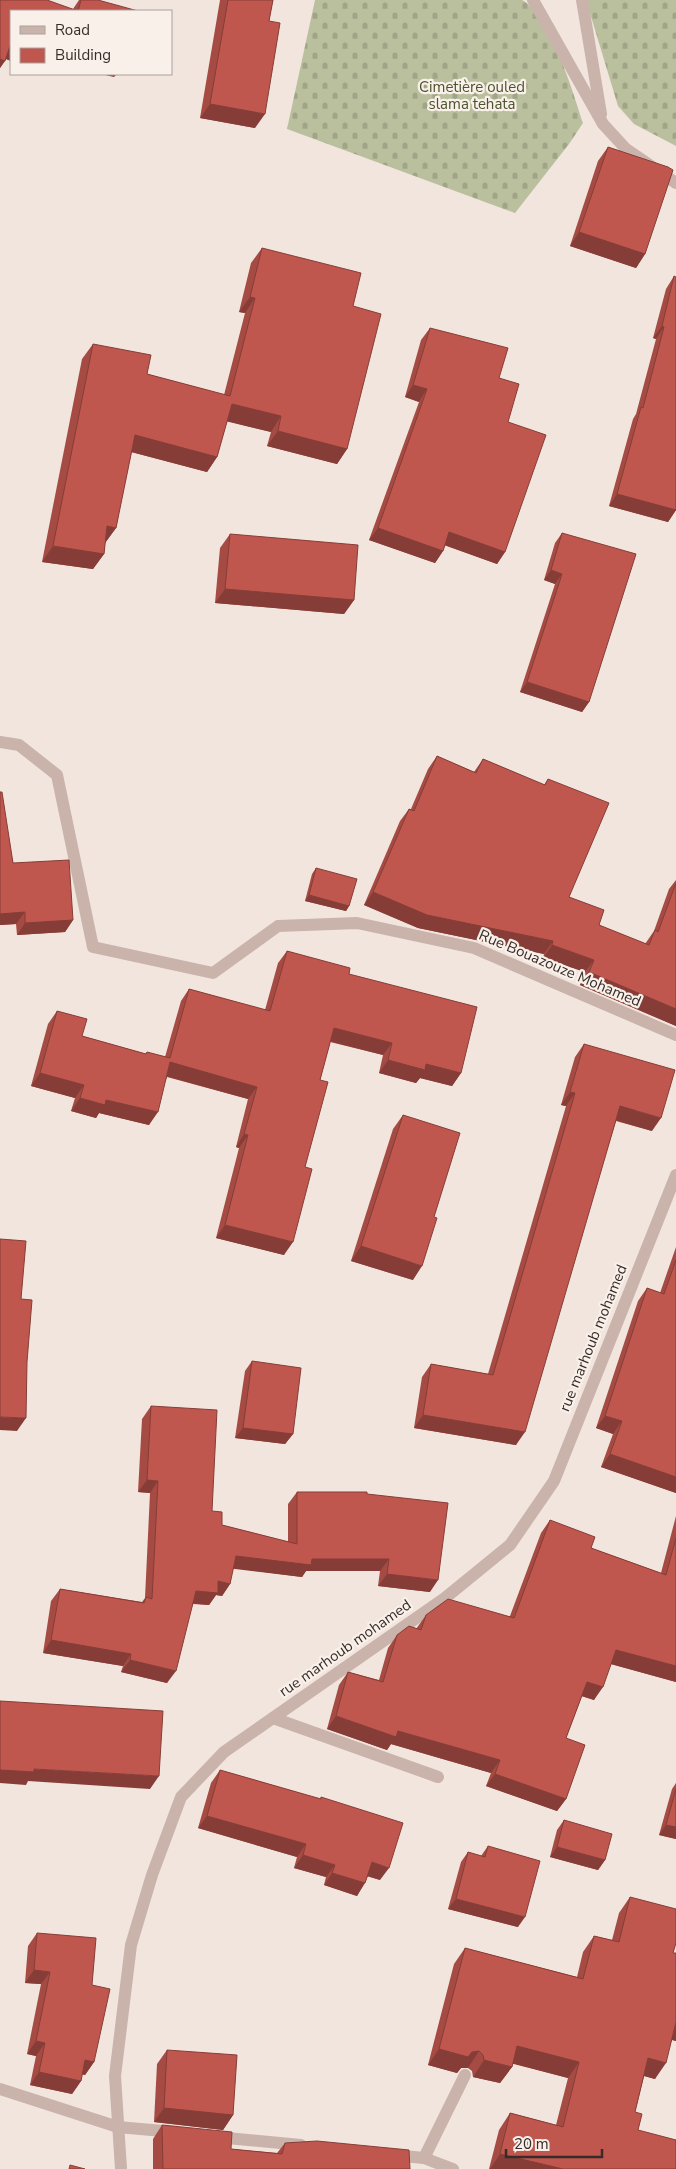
<svg xmlns="http://www.w3.org/2000/svg" width="676" height="2169" font-family="'Nunito Sans',sans-serif">
<style>
.cemetery{fill:url(#cemetery-stones)}
.lines{fill:none;stroke-linecap:round;stroke-linejoin:round}
.minor{stroke:#c9b3aa;stroke-width:12}
.wall{fill:#a54b43}
.shaded-wall{fill:#863d37}
.building{fill:#c0574e;stroke:#863d37}
.labels{text-anchor:middle;dominant-baseline:central;stroke-width:4.5;stroke-linejoin:round;paint-order:stroke}
.park-label{font-size:15px;fill:#4c542e;stroke:#f9f0ea}
.street-label{font-size:15px;fill:#372c29;stroke:#f9f0ea}
</style>
<defs>
<pattern id="cemetery-stones" width="16" height="16" patternUnits="userSpaceOnUse" patternTransform="scale(1.25)"><rect width="16" height="16" fill="#bac09e"/><path d="M2 7V4a2 2 0 0 1 4 0v3zM10 15v-3a2 2 0 0 1 4 0v3z" fill="#a0a588"/></pattern>
</defs>
<rect width="100%" height="100%" fill="#f1e5de"/>
<!-- cemetery -->
<g class="cemetery">
<path d="M315,0H522C550,15 573,92 583,123L569,144L515,213L287,129Z"/>
<polygon points="586,0 676,0 676,146 634,124 618,106"/>
</g>
<g class="lines">
<!-- minor -->
<g class="minor">
<polyline points="533,0 603,124 626,149 676,183"/>
<polyline points="582,0 601,114"/>
<polyline points="0,742 19,745 57,775 93,947 213,973 278,926 357,923 474,948 676,1035"/>
<polyline points="273,1718 438,1777"/>
<polyline points="0,2089 118,2127 174,2132"/>
<polyline points="216,2137 301,2145"/>
<polyline points="393,2155 424,2158 465,2075"/>
<polyline points="424,2158 453,2169"/>
<polyline points="121,2169 115,2076 131,1945 152,1875 181,1797 224,1752 445,1598 510,1545 554,1481 676,1175"/>
</g>
</g>
<!-- wall -->
<g class="wall">
<polygon points="0,0 73,9 79,0 98,0 11,61 6,59 0,68"/>
<polygon points="220,0 273,0 269,21 255,128 200,118"/>
<polygon points="608,147 645,254 636,268 570,246 598,161"/>
<polygon points="262,248 353,306 347,449 337,464 267,446 271,432 227,421 217,457 207,472 131,452 116,528 105,543 104,554 93,569 42,562 82,359 93,344 147,374 224,395 245,313 239,312 251,263"/>
<polygon points="674,276 676,510 668,522 609,506 633,419 636,414 656,339 653,338 666,289"/>
<polygon points="430,328 499,378 508,422 505,552 497,564 445,545 443,551 435,563 369,540 419,402 405,397 421,340"/>
<polygon points="562,533 589,702 582,712 520,692 555,584 544,580 555,543"/>
<polygon points="230,534 354,600 344,614 215,603 220,548"/>
<polygon points="437,756 474,772 483,759 544,785 548,779 569,897 599,925 645,944 654,931 669,889 676,880 676,1026 580,985 585,972 543,958 544,954 418,928 364,905 400,821 409,809 411,809 428,769"/>
<polygon points="0,792 13,863 73,920 65,932 17,935 16,924 0,925"/>
<polygon points="316,868 349,906 346,911 305,901 312,874"/>
<polygon points="287,951 349,974 461,1073 452,1086 420,1078 416,1083 379,1073 383,1055 330,1042 320,1080 305,1167 284,1255 216,1238 239,1148 236,1147 248,1099 167,1077 149,1125 99,1113 96,1118 71,1111 75,1098 31,1086 48,1024 57,1011 82,1036 146,1054 147,1052 165,1057 181,1001 189,989 265,1010 278,963"/>
<polygon points="584,1044 652,1131 616,1121 516,1445 414,1428 422,1377 431,1364 488,1374 566,1106 561,1105 575,1057"/>
<polygon points="403,1115 413,1280 351,1261 393,1129"/>
<polygon points="676,1247 676,1493 601,1467 613,1434 596,1428 638,1301 647,1288 660,1293"/>
<polygon points="252,1361 293,1434 285,1444 235,1438 245,1371"/>
<polygon points="151,1406 212,1511 222,1525 288,1542 288,1504 297,1492 367,1494 430,1592 378,1586 380,1571 306,1571 302,1577 233,1568 230,1584 222,1596 216,1595 209,1605 193,1604 167,1683 121,1672 123,1666 43,1653 51,1601 60,1589 142,1602 145,1598 150,1493 138,1492 142,1419"/>
<polygon points="676,1516 676,1682 611,1664 594,1700 582,1696 566,1738 566,1799 557,1811 486,1786 491,1773 391,1744 387,1750 327,1729 339,1685 348,1672 379,1680 388,1648 397,1635 416,1629 426,1615 510,1616 541,1533 550,1520 591,1548 661,1573"/>
<polygon points="220,1770 320,1799 321,1797 380,1880 368,1876 357,1896 324,1885 326,1877 294,1868 297,1857 198,1828 211,1783"/>
<polygon points="676,1783 676,1839 659,1835 672,1789"/>
<polygon points="564,1820 605,1860 598,1870 550,1857 557,1830"/>
<polygon points="488,1846 518,1927 448,1909 461,1862 468,1852 481,1856"/>
<polygon points="630,1897 673,1953 676,1953 676,2041 672,2040 655,2079 644,2076 635,2112 638,2130 676,2169 489,2169 499,2130 510,2113 556,2125 568,2078 512,2063 512,2067 500,2083 473,2077 472,2071 468,2068 461,2068 457,2073 428,2065 454,1964 465,1948 577,1977 583,1952 594,1936 612,1940 619,1913"/>
<polygon points="37,1933 92,1985 94,2062 85,2075 82,2074 81,2081 72,2094 30,2085 36,2056 27,2054 41,1984 25,1983 28,1946"/>
<polygon points="167,2050 233,2115 223,2130 154,2122 157,2064"/>
<polygon points="162,2125 231,2149 277,2153 285,2143 410,2169 153,2169 153,2139"/>
</g>
<!-- shaded-wall -->
<g class="shaded-wall">
<polygon points="11,43 11,61 1,57"/>
<polygon points="0,59 5,61 0,68"/>
<polygon points="101,74 117,74 114,77"/>
<polygon points="210,104 265,114 255,128 200,118"/>
<polygon points="579,232 645,254 636,268 570,246"/>
<polygon points="250,297 255,298 245,313 239,312"/>
<polygon points="662,326 664,327 656,339 653,338"/>
<polygon points="413,385 427,389 419,402 405,397"/>
<polygon points="232,404 281,416 271,432 221,420"/>
<polygon points="278,431 347,449 337,464 267,446"/>
<polygon points="135,435 217,457 207,472 124,450"/>
<polygon points="617,494 676,510 668,522 609,506"/>
<polygon points="107,526 116,528 105,543 97,541"/>
<polygon points="378,528 443,551 435,563 369,540"/>
<polygon points="449,532 505,552 497,564 441,544"/>
<polygon points="53,546 104,554 93,569 42,562"/>
<polygon points="551,570 562,574 555,584 544,580"/>
<polygon points="225,589 354,600 344,614 215,603"/>
<polygon points="527,682 589,702 582,712 520,692"/>
<polygon points="373,892 553,941 544,954 418,928 364,905"/>
<polygon points="309,895 349,906 346,911 305,901"/>
<polygon points="25,912 16,924 0,925 0,914"/>
<polygon points="73,920 65,932 17,935 25,923"/>
<polygon points="552,945 594,960 585,972 543,958"/>
<polygon points="589,972 676,1009 676,1026 580,985"/>
<polygon points="334,1028 392,1043 383,1055 325,1040"/>
<polygon points="388,1060 426,1064 461,1073 452,1086 420,1078 416,1083 379,1073"/>
<polygon points="170,1062 257,1087 248,1099 162,1075"/>
<polygon points="40,1073 84,1085 75,1098 31,1086"/>
<polygon points="570,1092 575,1093 566,1106 561,1105"/>
<polygon points="80,1098 106,1100 158,1112 149,1125 99,1113 96,1118 71,1111"/>
<polygon points="620,1106 661,1118 652,1131 611,1119"/>
<polygon points="244,1134 248,1135 239,1148 236,1147"/>
<polygon points="225,1225 293,1242 284,1255 216,1238"/>
<polygon points="361,1246 422,1266 413,1280 351,1261"/>
<polygon points="423,1415 525,1432 516,1445 414,1428"/>
<polygon points="605,1416 622,1421 613,1434 596,1428"/>
<polygon points="0,1417 26,1418 17,1431 0,1430"/>
<polygon points="243,1428 293,1434 285,1444 235,1438"/>
<polygon points="610,1454 676,1477 676,1493 601,1467"/>
<polygon points="147,1480 158,1481 150,1493 138,1492"/>
<polygon points="236,1556 312,1559 389,1559 380,1571 306,1571 302,1577 227,1568"/>
<polygon points="387,1574 438,1580 430,1592 378,1586"/>
<polygon points="218,1581 230,1584 222,1596 216,1595 209,1605 188,1603 196,1591"/>
<polygon points="51,1640 131,1654 123,1666 43,1653"/>
<polygon points="616,1650 676,1666 676,1682 607,1663"/>
<polygon points="130,1660 176,1671 167,1683 121,1672"/>
<polygon points="587,1682 603,1687 594,1700 578,1695"/>
<polygon points="336,1716 398,1731 500,1760 491,1773 391,1744 387,1750 327,1729"/>
<polygon points="34,1769 159,1776 150,1789 28,1781 26,1785 0,1783 0,1770"/>
<polygon points="495,1774 566,1799 557,1811 486,1786"/>
<polygon points="207,1816 306,1844 297,1857 198,1828"/>
<polygon points="666,1825 676,1827 676,1839 659,1835"/>
<polygon points="557,1847 605,1860 598,1870 550,1857"/>
<polygon points="303,1855 335,1865 326,1877 294,1868"/>
<polygon points="372,1862 389,1868 380,1880 363,1875"/>
<polygon points="332,1873 365,1883 357,1896 324,1885"/>
<polygon points="456,1899 525,1917 518,1927 448,1909"/>
<polygon points="34,1970 50,1972 41,1984 25,1983"/>
<polygon points="676,2022 676,2041 665,2038"/>
<polygon points="36,2041 45,2043 36,2056 27,2054"/>
<polygon points="517,2046 579,2062 568,2078 506,2062"/>
<polygon points="439,2049 472,2052 479,2051 468,2068 461,2068 457,2073 428,2065"/>
<polygon points="648,2058 666,2063 655,2079 637,2074"/>
<polygon points="85,2060 94,2062 85,2075 76,2073"/>
<polygon points="484,2060 512,2067 500,2083 473,2077"/>
<polygon points="39,2072 81,2081 72,2094 30,2085"/>
<polygon points="164,2108 233,2115 223,2130 154,2122"/>
<polygon points="500,2154 563,2169 490,2169"/>
</g>
<!-- building -->
<g class="building">
<polygon points="0,0 47,0 78,11 81,0 98,0 138,11 11,11 11,43 5,61 0,59"/>
<polygon points="228,0 273,0 269,21 280,23 265,114 210,104"/>
<polygon points="608,147 668,167 673,170 645,254 579,232"/>
<polygon points="262,248 361,273 353,306 381,314 347,449 278,431 281,416 232,404 217,457 135,435 116,528 107,526 104,554 53,546 93,344 151,355 147,374 230,396 255,298 250,297"/>
<polygon points="674,276 676,277 676,510 617,494 641,407 643,408 664,327 662,326"/>
<polygon points="430,328 508,348 499,378 519,384 508,422 546,435 505,552 449,532 443,551 378,528 427,389 413,385"/>
<polygon points="562,533 636,554 589,702 527,682 562,574 551,570"/>
<polygon points="230,534 358,545 354,600 225,589"/>
<polygon points="437,756 476,773 483,759 545,785 548,779 609,803 569,897 604,910 599,925 649,945 655,930 658,932 676,883 676,1009 589,972 594,960 552,945 553,941 427,915 373,892 409,809 414,811"/>
<polygon points="0,792 2,792 13,863 69,860 73,920 25,923 25,912 0,914"/>
<polygon points="316,868 357,879 349,906 309,895"/>
<polygon points="287,951 350,968 349,974 477,1007 461,1073 426,1064 425,1070 388,1060 392,1043 334,1028 320,1080 328,1082 305,1167 312,1169 293,1242 225,1225 248,1135 244,1134 257,1087 170,1062 158,1112 106,1100 105,1105 80,1098 84,1085 40,1073 57,1011 87,1019 82,1036 146,1054 147,1052 170,1058 189,989 270,1011"/>
<polygon points="584,1044 675,1070 661,1118 620,1106 525,1432 423,1415 431,1364 493,1375 575,1093 570,1092"/>
<polygon points="403,1115 460,1133 434,1217 437,1218 422,1266 361,1246"/>
<polygon points="0,1239 26,1241 21,1299 32,1300 27,1362 26,1418 0,1417"/>
<polygon points="676,1260 676,1477 610,1454 622,1421 605,1416 647,1288 664,1294"/>
<polygon points="252,1361 301,1368 293,1434 243,1428"/>
<polygon points="151,1406 217,1410 212,1511 222,1512 222,1525 297,1544 297,1492 367,1492 367,1494 448,1503 438,1580 387,1574 389,1559 312,1559 311,1565 236,1556 230,1584 218,1581 218,1593 196,1591 176,1671 130,1660 131,1654 51,1640 60,1589 144,1603 146,1597 152,1599 158,1481 147,1480"/>
<polygon points="550,1520 595,1537 591,1548 666,1575 676,1538 676,1666 616,1650 603,1687 587,1682 566,1738 585,1745 566,1799 495,1774 500,1760 398,1731 396,1737 336,1716 348,1672 383,1682 397,1635 409,1626 421,1630 426,1615 448,1599 514,1618"/>
<polygon points="0,1701 163,1711 159,1776 34,1769 34,1772 0,1770"/>
<polygon points="220,1770 321,1799 321,1797 403,1823 389,1868 372,1862 365,1883 332,1873 335,1865 303,1855 306,1844 207,1816"/>
<polygon points="676,1789 676,1827 666,1825"/>
<polygon points="564,1820 612,1834 605,1860 557,1847"/>
<polygon points="488,1846 540,1861 525,1917 456,1899 468,1852 485,1857"/>
<polygon points="630,1897 676,1909 676,1943 673,1953 676,1953 676,2022 666,2063 648,2058 635,2112 642,2114 638,2130 676,2140 676,2169 563,2169 500,2154 510,2113 563,2127 579,2062 517,2046 512,2067 484,2060 483,2055 479,2051 472,2052 468,2057 439,2049 465,1948 583,1979 594,1936 619,1942"/>
<polygon points="37,1933 96,1938 92,1985 110,1989 94,2062 85,2060 81,2081 39,2072 45,2043 36,2041 50,1972 34,1970"/>
<polygon points="167,2050 237,2055 233,2115 164,2108"/>
<polygon points="162,2125 232,2132 231,2149 282,2154 285,2143 317,2141 409,2150 410,2169 163,2169"/>
<polygon points="70,2165 85,2169 69,2169"/>
</g>
<g class="labels">
<!-- park labels -->
<g class="park-label">
<text x="472" y="87">Cimetière ouled<tspan x="472" dy="17">slama tehata</tspan></text>
</g>
<!-- street labels -->
<g class="street-label">
<text transform="translate(560 968) rotate(23)">Rue Bouazouze Mohamed</text>
<text transform="translate(593 1338) rotate(-68)">rue marhoub mohamed</text>
<text transform="translate(345 1648) rotate(-35)">rue marhoub mohamed</text>
</g>
</g>
<!-- legend -->
<rect x="10" y="10" width="162" height="65" fill="#f9f0ea" stroke="#aba29d"/>
<rect x="20" y="26" width="25" height="8" fill="#c9b3aa" stroke="#aba29d"/>
<text x="55" y="35" font-size="15" fill="#372c29">Road</text>
<rect x="20" y="48" width="25" height="15" fill="#c0574e" stroke="#aba29d"/>
<text x="55" y="60" font-size="15" fill="#372c29">Building</text>
<!-- scale -->
<path d="M506 2149v8h96v-8" fill="none" stroke="#372c29" stroke-width="2.5"/>
<text x="514" y="2149" font-size="15" fill="#372c29" stroke="#f9f0ea" stroke-width="4" paint-order="stroke">20 m</text>
</svg>
